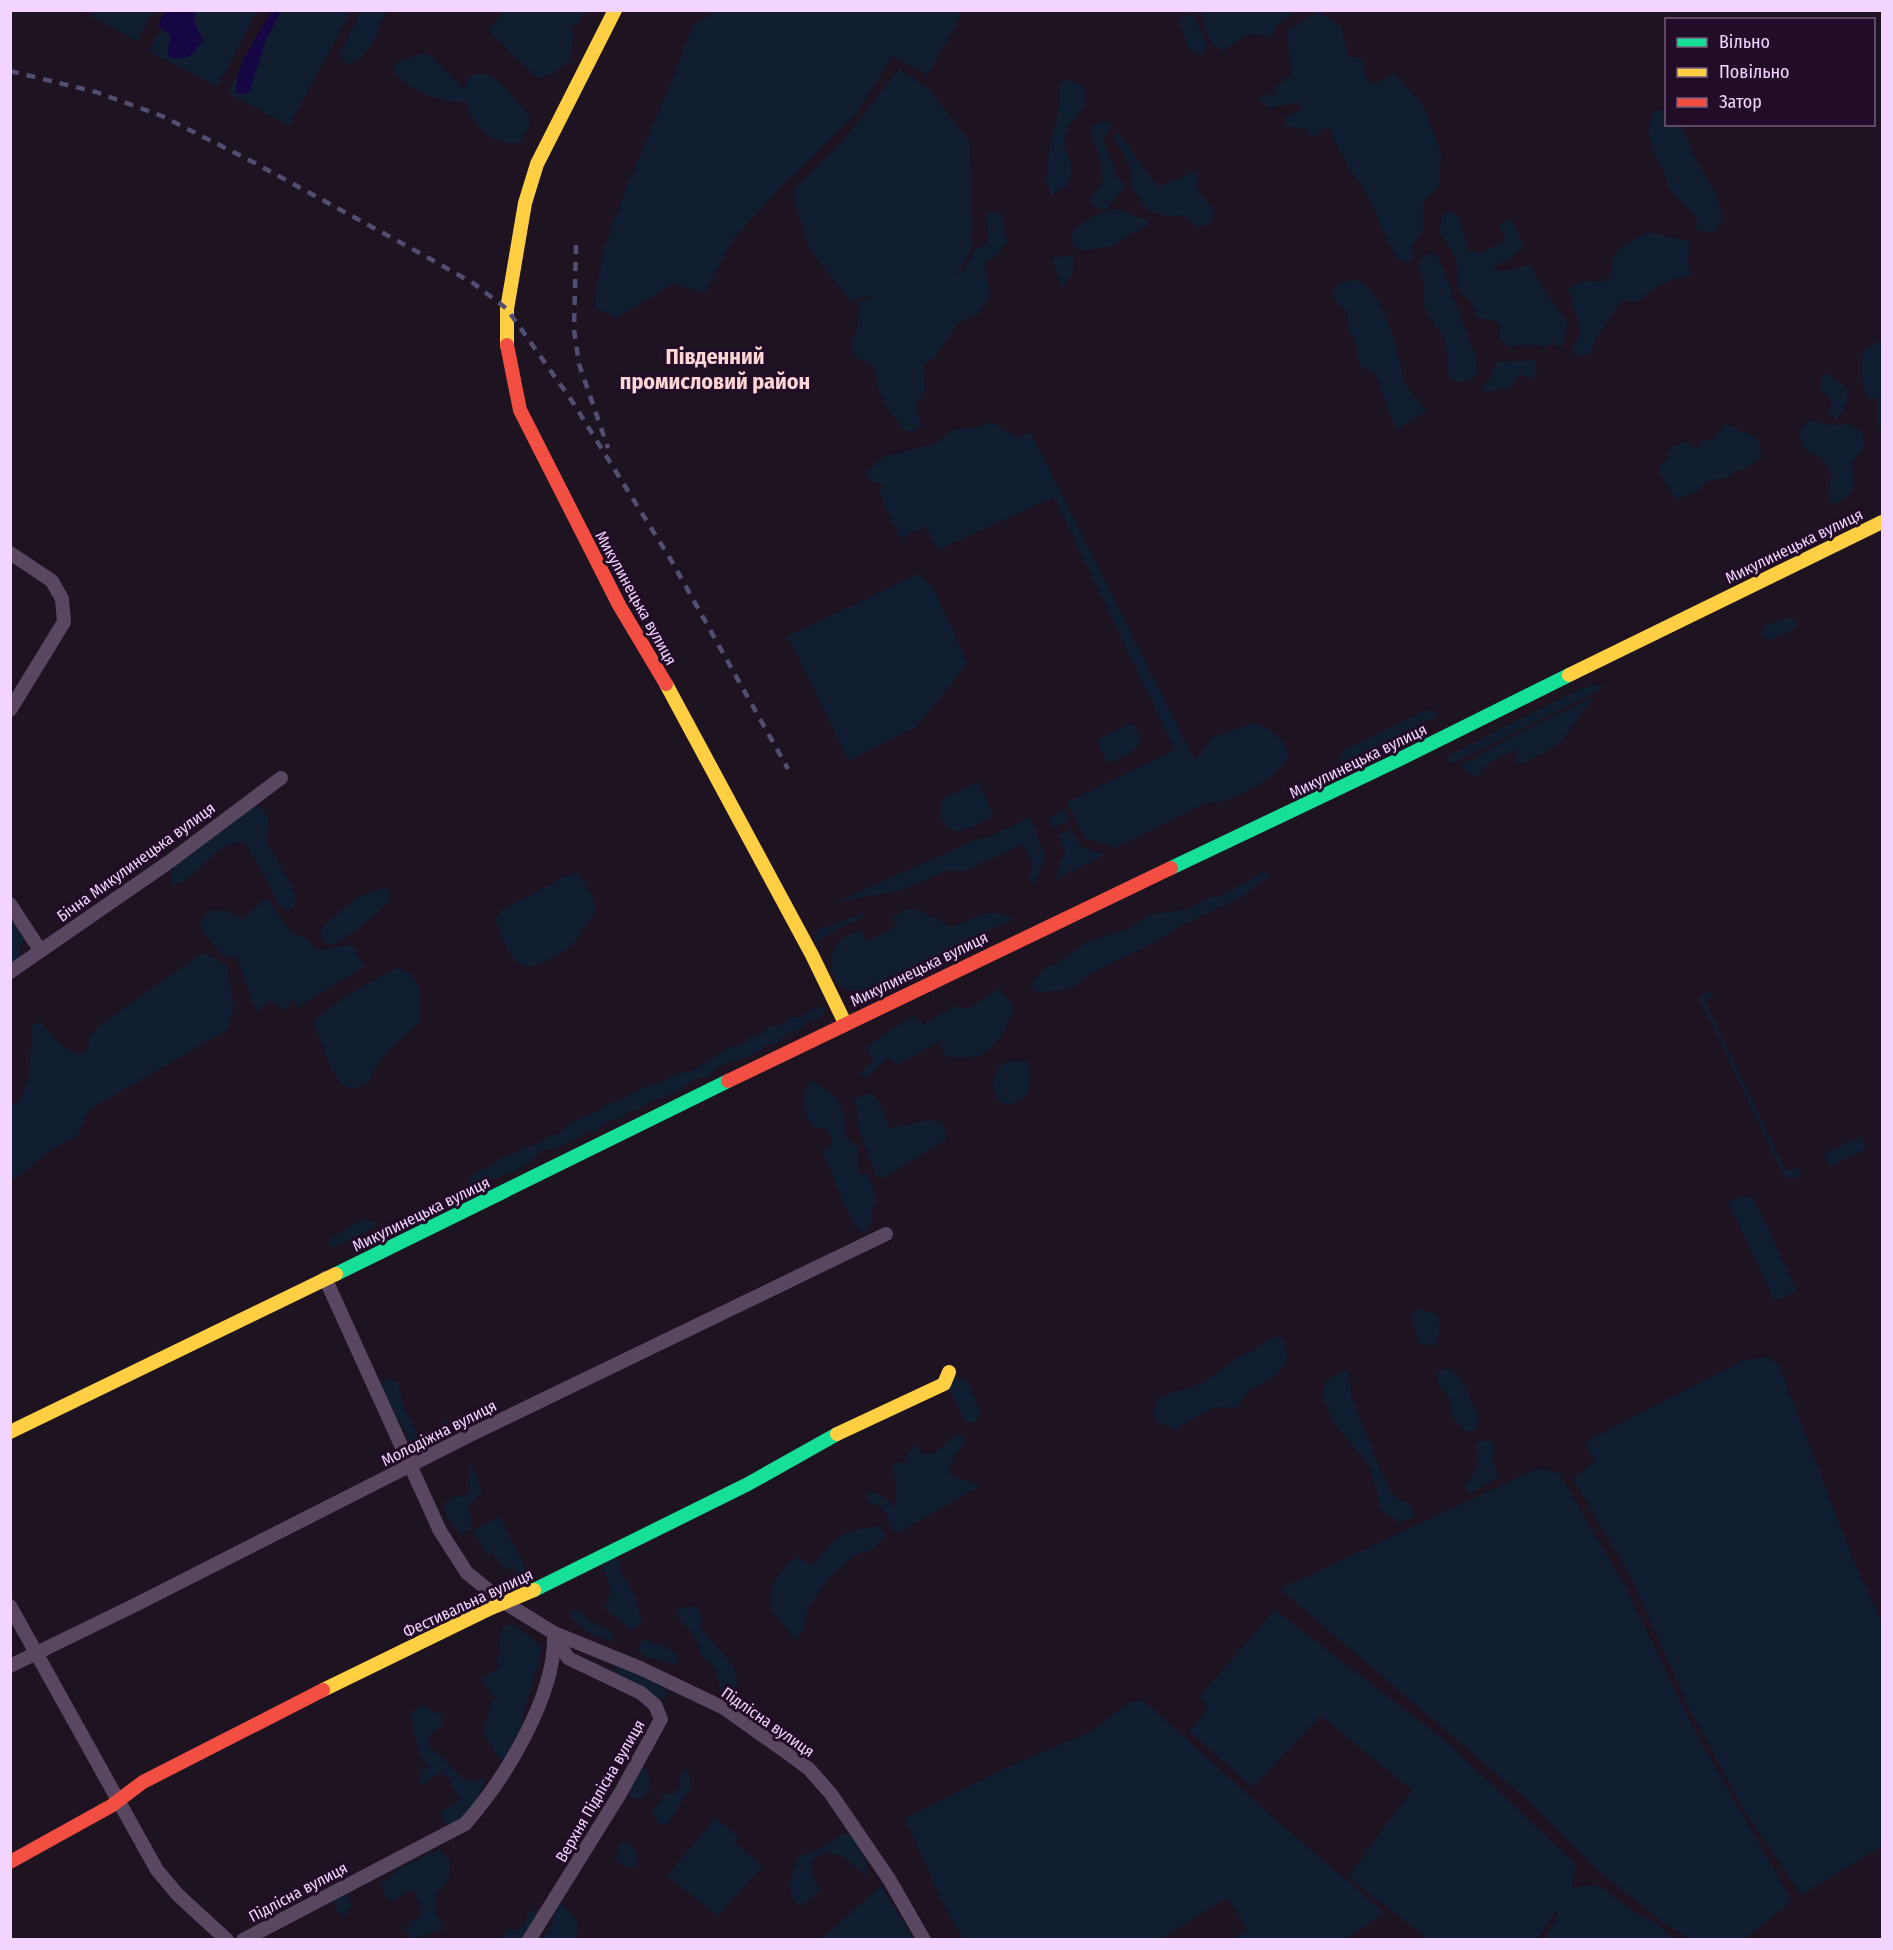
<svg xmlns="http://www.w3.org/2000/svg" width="1893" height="1950" font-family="'Fira Sans Condensed',sans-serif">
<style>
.green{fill:#111d30}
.water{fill:#160644}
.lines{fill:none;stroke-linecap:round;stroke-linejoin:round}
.street{stroke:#594762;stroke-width:14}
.fast{stroke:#16e098;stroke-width:14}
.slow{stroke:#ffcf43;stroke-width:14}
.jam{stroke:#f24e42;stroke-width:14}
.rail{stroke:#524e72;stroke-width:4.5;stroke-dasharray:9 8;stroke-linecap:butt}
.labels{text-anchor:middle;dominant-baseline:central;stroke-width:6;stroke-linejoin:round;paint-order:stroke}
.street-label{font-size:16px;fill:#f3d3ff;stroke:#210d27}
.district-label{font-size:22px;font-weight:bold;fill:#ffd5d6;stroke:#210d27}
</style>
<rect width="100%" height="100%" fill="#1e1321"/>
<!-- green -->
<g class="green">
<polygon points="717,10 961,11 957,24 927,75 892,56 857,113 774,194 733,239 705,293 673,284 618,317 594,308 603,252 623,196 674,76 693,25"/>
<polygon points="94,11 94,10 153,11 137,41 91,16"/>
<polygon points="170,11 257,11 217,87 149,51"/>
<polygon points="272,11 351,11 289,126 228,93"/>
<path d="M361,11H387C378,28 370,60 348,64L344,61L340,53Z"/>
<polygon points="504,11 585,11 576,27 569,23 573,33 570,61 551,75 537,78 488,31"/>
<path d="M1201,11V10L1296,11L1276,27L1274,36L1246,35L1225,50C1208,50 1204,24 1201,11Z"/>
<polygon points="1319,11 1342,27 1348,57 1361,58 1368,81 1375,84 1394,73 1423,105 1441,153 1439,186 1423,202 1423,230 1413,245 1414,259 1407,263 1396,258 1364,188 1351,172 1328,127 1311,138 1305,129 1285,126 1285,118 1302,109 1299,102 1269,108 1258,98 1276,93 1273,89 1292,74 1286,31"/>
<polygon points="1189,14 1194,17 1207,43 1204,54 1198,55 1188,48 1179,19"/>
<path d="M421,53L429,54L464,89L470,76C475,75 480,73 485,74C499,77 520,105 530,116C530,128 526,134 519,143C494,147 470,125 466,101C438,104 413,91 393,72L396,63Z"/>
<path d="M899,69L929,89L970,142L971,249L957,275L962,273L975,250L989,242L986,215L989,212H997L1004,218L1003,228L1008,242L996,256L984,264L991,295L978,314L958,323L936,356L923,366L925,391L915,405L921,425L914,432L904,430C896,419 884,405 880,393C872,370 883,368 855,357L851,344L856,333L860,302L872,297L871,295L850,301L809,248L792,192L846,137Z"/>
<path d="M1065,79L1083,86C1093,109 1074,113 1066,132C1061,144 1068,153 1071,164C1073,170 1070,180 1069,187L1061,188L1054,194H1050L1046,179L1049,149L1060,102V85Z"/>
<polygon points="1659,110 1666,111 1666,124 1681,125 1698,164 1715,192 1723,217 1714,233 1696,230 1697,217 1672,193 1666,177 1654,152 1648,131 1653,111"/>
<polygon points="1102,121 1110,123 1112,126 1103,138 1117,177 1127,185 1105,210 1092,205 1089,200 1103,181 1101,162 1090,130 1093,125"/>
<path d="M1119,133L1151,179L1160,186L1199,170C1193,190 1202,196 1215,210L1212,222L1198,227L1182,215L1169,217L1148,211L1131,187V168L1113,135Z"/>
<path d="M1109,210H1124L1138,218L1148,219L1150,226L1132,233L1112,246L1084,251L1073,246L1071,234C1081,223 1094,215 1109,210Z"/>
<path d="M1449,212L1459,216L1468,250L1480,253L1506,241L1499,224L1511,219L1519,234L1523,248L1510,259L1495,265L1494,270C1508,272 1518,266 1531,265C1539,287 1556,304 1568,324L1562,347L1550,344L1547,347L1527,344L1508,347L1500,340L1499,323L1489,319H1479L1471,302L1463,295L1457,284L1458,274L1456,261L1452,250L1439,232L1442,216Z"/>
<path d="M1648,232L1689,241L1688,263L1691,276L1676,278L1657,287L1638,301H1621L1595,340L1590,354L1577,357L1573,347L1581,332C1576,318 1575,302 1567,289L1582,281L1606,282L1613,268L1612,261L1618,249Z"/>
<path d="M1432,253L1437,255L1439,259L1475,355L1478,374C1469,383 1461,383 1450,379L1448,375L1446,342L1424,307L1423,294L1425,287L1419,266L1424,255Z"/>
<polygon points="1063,255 1074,257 1072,275 1061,287 1052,259"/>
<path d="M1354,279C1379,285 1393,335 1399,357C1401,366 1402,377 1406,385C1411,394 1420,403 1427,411L1396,430L1375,373L1360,366L1357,357V345L1349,329L1347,312C1327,294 1328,285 1354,279Z"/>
<path d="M1877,342L1882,344V436L1877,418L1878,398L1869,399C1860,386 1862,366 1863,350Z"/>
<path d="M1535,360L1537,371L1532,379L1520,374L1510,389C1499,386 1492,393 1481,391L1490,378L1497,362Z"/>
<path d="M1827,373L1847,388C1850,399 1846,414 1835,419L1828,413L1832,404L1829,398L1822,392L1820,378Z"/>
<path d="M1808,420C1816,420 1826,425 1833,425C1851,424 1850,422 1864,435L1863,450C1838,467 1873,492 1833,504L1829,498L1831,472L1820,456C1805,453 1801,446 1799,431Z"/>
<path d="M992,422L1017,438L1031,433L1194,759L1200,756L1212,737L1253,723L1266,727L1285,743L1289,758C1282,765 1276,774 1268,779C1257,787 1219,807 1206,803L1115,848L1085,838L1067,802L1175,750L1054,497L938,550L926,526L900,539L878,489L885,486L872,481L865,474L883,457L934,444L954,429L977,427Z"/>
<path d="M1725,424C1737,427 1743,434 1756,436L1760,445L1761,459L1741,470H1735L1728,477L1708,481L1696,492L1677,499L1665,484L1659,468L1665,461L1672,447L1685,442L1698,449L1701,442L1715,438Z"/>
<polygon points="918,574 932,586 968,663 916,727 849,761 788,636"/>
<polygon points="1788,618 1794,619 1796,628 1770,640 1760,634 1766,625"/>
<polygon points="1593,684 1603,686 1602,689 1453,763 1447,762 1449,755 1570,694"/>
<path d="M1591,698L1592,700C1582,712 1574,727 1563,739C1553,750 1535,757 1521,764L1516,763L1517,749L1489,763L1475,778L1460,766L1512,737Z"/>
<polygon points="1432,710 1437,712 1438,716 1346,761 1342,762 1339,758 1345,749 1424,711"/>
<path d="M1128,724L1135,726L1141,741C1135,752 1119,762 1106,761L1097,740Z"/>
<path d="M979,782L994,817C985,820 966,831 958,831C940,830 938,809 944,797Z"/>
<path d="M253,806H260L269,818L266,840L296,894L294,907L288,910L278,905L266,878L245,843C213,838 200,881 171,886V875L178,858Z"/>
<polygon points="1065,809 1070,820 1053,828 1048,818"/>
<polygon points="1030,817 1045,857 1036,883 1032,885 1029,879 1033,863 1023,844 965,871 947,871 901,890 834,903 977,839 985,839"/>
<polygon points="1071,829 1080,846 1105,855 1055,880 1065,852 1059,834"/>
<polygon points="1263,872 1268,873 1270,876 1239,898 1181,926 1154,943 1091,973 1073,988 1039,993 1031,988 1033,981 1044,969 1057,963 1086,942 1130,928 1149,915 1188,909 1210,897 1221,896"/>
<path d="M577,873C586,883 598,900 594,914C593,919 589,921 586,925C581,930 580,935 576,940C569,950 534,971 523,966C508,959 500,933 495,919L502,910L566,876Z"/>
<polygon points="383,888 390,890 389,902 360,928 332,946 323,941 320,931 323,926 358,897"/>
<polygon points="268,900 291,932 308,940 316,950 353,945 364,967 298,1007 292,999 285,1011 271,1001 256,1011 237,957 223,956 204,933 200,921 210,910 227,911 243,919 262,901"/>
<path d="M909,909L918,910L952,927C970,920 997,903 1012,920L863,991C834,997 821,960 840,941C846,935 854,933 861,930L866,941L896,927L892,917Z"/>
<polygon points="864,913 864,917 837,929 815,943 815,933 818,930"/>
<polygon points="10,915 28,932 20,948 21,956 11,963"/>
<path d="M206,954L227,965L234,1006L227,1030L89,1110L78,1135L45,1154L24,1173L11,1180V1105L20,1100L29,1076L32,1025L41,1022C51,1036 63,1050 80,1054L88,1050L89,1036L101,1024L198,956Z"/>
<path d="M396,968L412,974L419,988V1023C398,1043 379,1054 369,1082L355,1089L342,1085L331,1069L313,1021L346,996Z"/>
<path d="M998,989L1010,1000L1014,1008C1008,1024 995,1053 977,1056C968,1058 957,1057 948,1057L944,1056L940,1041L897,1065L889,1057L866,1078L859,1073L874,1061L866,1047L912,1016L924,1024L953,1007L970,1008Z"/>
<polygon points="1710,991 1714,996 1705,1001 1786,1172 1798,1167 1801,1174 1796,1178 1786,1178 1782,1172 1701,1002 1702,994"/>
<path d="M816,1007L826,1008C822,1018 817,1021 806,1021L803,1028L785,1035L776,1044L766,1045C756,1058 737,1059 722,1065C716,1068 711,1074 706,1078L698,1077L678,1091L651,1102L639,1109L629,1111L624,1117L607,1122L595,1131L586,1132L582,1136L557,1148L542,1150L529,1163L517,1170L489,1181L471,1185L469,1179L477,1171L487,1168L503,1157L518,1152L522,1148L538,1144L549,1136L559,1134L570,1123L600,1110L605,1105L625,1098L632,1093L652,1084L660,1083L676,1074L694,1070L727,1048L742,1044L752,1036L762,1034L768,1027L779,1026L791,1017L800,1018Z"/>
<polygon points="1008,1061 1028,1061 1031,1082 1025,1097 1011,1105 999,1101 992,1085 998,1068"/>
<path d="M815,1081C821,1088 828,1090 834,1096C843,1104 847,1126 846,1138L858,1147V1174H869L876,1199L872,1209V1224L864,1233L859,1231L844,1205L839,1190L822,1151L832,1144V1137L827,1130L811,1126C804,1111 801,1100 808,1084Z"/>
<polygon points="870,1092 879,1101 889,1128 931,1120 943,1123 946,1132 945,1140 884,1178 876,1175 858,1126 858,1110 853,1099"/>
<polygon points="1861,1136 1865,1147 1862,1151 1829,1167 1824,1154"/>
<polygon points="1743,1196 1752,1197 1755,1201 1797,1291 1775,1301 1728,1202"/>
<polygon points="363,1219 375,1222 376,1227 334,1247 328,1244 331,1238"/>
<polygon points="1416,1308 1438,1315 1440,1330 1436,1345 1419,1344 1412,1318"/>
<polygon points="1279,1336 1283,1339 1288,1359 1277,1375 1249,1391 1236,1408 1215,1407 1175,1429 1157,1422 1153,1413 1157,1400 1170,1393 1187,1389 1206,1381 1239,1356 1253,1351 1269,1339"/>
<polygon points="1767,1357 1779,1365 1851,1555 1882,1623 1882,1846 1801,1895 1746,1814 1688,1706 1632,1579 1573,1479 1595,1461 1586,1443 1592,1438 1744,1360"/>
<path d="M1452,1369C1466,1382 1469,1400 1479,1416L1477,1430L1466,1431C1455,1421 1448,1415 1451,1400L1438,1385V1371Z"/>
<polygon points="1345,1370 1349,1373 1352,1398 1381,1472 1394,1496 1412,1506 1414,1517 1400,1523 1381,1510 1370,1467 1331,1419 1323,1394 1326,1381"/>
<polygon points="387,1378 398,1382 403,1405 418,1436 430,1435 447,1419 450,1430 444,1439 423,1450 412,1447 402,1425 395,1416 381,1385"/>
<polygon points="950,1378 965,1379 971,1387 980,1413 975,1422 965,1422 948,1387"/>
<path d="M960,1433L966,1443C957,1452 952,1459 949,1472C958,1480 968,1480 980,1486L898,1533L889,1526L887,1515L880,1506L870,1503L866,1493L877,1492L895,1507L896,1485L892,1463H904L908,1453L915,1444L922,1453L933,1454C944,1447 948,1438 960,1433Z"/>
<polygon points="1479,1441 1492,1441 1495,1448 1492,1459 1499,1477 1470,1494 1464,1487 1479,1465 1477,1445"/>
<path d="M470,1460L482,1492L467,1508L472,1518L470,1530L460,1534L447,1516L444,1504L453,1497H460L470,1493C471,1480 467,1472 470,1460Z"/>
<polygon points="1538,1468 1559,1473 1625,1586 1697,1735 1792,1901 1745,1939 1690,1939 1668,1926 1601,1873 1525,1798 1280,1589"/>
<polygon points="499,1516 527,1571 519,1576 513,1567 506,1570 493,1553 488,1556 473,1530"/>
<path d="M879,1526L885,1535L874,1549L853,1556L829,1579L808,1607L803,1630L796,1640C789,1634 787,1630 782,1622C779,1618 775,1616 773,1612C765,1590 781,1567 798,1556L806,1564H814C838,1533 840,1532 879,1526Z"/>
<path d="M609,1557L620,1559C618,1575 625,1577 632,1590C637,1600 640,1611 642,1623L632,1630L605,1609L611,1588L602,1566Z"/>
<path d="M697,1606L702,1617V1629C716,1650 750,1669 732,1698L721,1696L717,1673L712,1664L702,1657L695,1636L679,1619L678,1608Z"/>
<path d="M1275,1610L1443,1739L1576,1864L1572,1888L1593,1885L1602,1888L1636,1913L1657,1923L1674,1939H1611L1603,1935L1610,1939H1546C1550,1928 1558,1922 1557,1910L1537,1939H1428L1348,1877L1412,1790L1321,1716L1253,1787L1189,1731L1208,1709L1199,1697Z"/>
<path d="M569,1611H580L590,1621L611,1631L614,1642C595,1635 577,1631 569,1611Z"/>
<path d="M514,1624L542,1647L522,1721L525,1723L512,1742L510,1753L501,1760C492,1752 491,1742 483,1732L492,1700L496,1699L480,1679L499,1668L496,1660L501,1652L499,1640L504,1626Z"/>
<polygon points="642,1639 663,1645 677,1654 678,1665 645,1657 637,1649"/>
<path d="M614,1666C635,1668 657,1676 668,1695L658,1700L619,1676Z"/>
<polygon points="1143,1700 1278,1822 1385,1913 1345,1939 1232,1939 1247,1929 1227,1898 1161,1939 963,1939 941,1899 905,1818 1012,1765 1090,1732 1130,1702"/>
<path d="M421,1705L442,1715V1726L434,1731L428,1740L432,1750C453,1760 456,1789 485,1778C484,1786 470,1815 463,1820C457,1823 451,1823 445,1824L440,1813L459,1800L450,1778L440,1772L422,1786L420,1775L427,1766C417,1750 412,1732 412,1712Z"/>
<polygon points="639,1767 646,1767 649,1779 650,1790 642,1799 631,1797 628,1786"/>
<path d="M687,1768C692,1787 693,1788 680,1804C675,1810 673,1818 667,1825L657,1822L652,1812L665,1793L672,1795L680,1788L679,1776Z"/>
<polygon points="715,1818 739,1837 735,1843 763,1866 718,1916 667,1876"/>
<path d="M841,1834L852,1835C861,1848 867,1862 869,1878L843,1856L824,1852L814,1858L811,1869L819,1891L802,1906C799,1904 796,1903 794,1900C786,1889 793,1866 799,1856C814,1852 830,1844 841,1834Z"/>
<polygon points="622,1841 632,1846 638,1856 636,1867 625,1866 615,1860"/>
<path d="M440,1849L441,1852L449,1859C450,1866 451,1875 447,1882C445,1885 442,1887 440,1889C430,1902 438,1916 444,1929L412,1939L405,1930L411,1921L420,1916L422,1910L413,1890L402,1895L393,1902L385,1895L381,1885L398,1869Z"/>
<polygon points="881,1886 914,1939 821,1939"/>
<polygon points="341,1892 347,1895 352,1905 346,1915 336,1912 334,1901"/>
<path d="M559,1901C571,1916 583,1918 576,1939L540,1940C556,1925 551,1918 559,1901Z"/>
<polygon points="539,1909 540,1921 527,1939 501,1940 508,1929 517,1930 525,1924 528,1912"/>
</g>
<!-- water -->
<g class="water">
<path d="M271,10L281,11L266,40L250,90L246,94H237C231,71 258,35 270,15Z"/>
<path d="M165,11H196L194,22L203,40C191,56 190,61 169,57L168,48L171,36L158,25Z"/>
</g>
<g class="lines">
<!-- street -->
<g class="street">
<polyline points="10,553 52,581 62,599 64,622 10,710"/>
<polyline points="10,904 40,950"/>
<polyline points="10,972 169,862 281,778"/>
<polyline points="325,1278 440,1531 467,1573 502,1601 554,1633 640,1668 724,1708 789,1754 809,1769 831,1794 889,1879 924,1940"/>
<polyline points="10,1606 157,1870 178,1895 227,1940"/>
<polyline points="10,1666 137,1604 470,1435 886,1234"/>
<path d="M243,1940L465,1824C505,1779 557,1694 554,1633"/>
<polyline points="529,1940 621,1792 661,1719 655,1705 641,1693 568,1658 556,1638"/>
</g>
<!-- fast -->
<g class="fast">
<polyline points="1171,868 1398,760 1569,675"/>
<polyline points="336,1274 728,1081"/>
<polyline points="534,1590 748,1484 837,1434"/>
</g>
<!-- slow -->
<g class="slow">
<polyline points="507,345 507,309 525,203 537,164 615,10"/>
<polyline points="1569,675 1882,522"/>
<polyline points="666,684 812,955 845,1023"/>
<polyline points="10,1432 336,1274"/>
<polyline points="837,1434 944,1384 949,1372"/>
<polyline points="323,1690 491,1608 534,1590"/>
</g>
<!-- jam -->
<g class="jam">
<polyline points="507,345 520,410 619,605 666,684"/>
<polyline points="728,1081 1171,868"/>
<polyline points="10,1862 111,1806 143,1782 323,1690"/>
</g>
<!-- rail -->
<g class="rail">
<polyline points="10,71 96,92 162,116 253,162 416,251 473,283 507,309 572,401 671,560 788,769"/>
<polyline points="576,245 574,330 579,364 608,448"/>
</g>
</g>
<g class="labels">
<!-- street labels -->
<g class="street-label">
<text transform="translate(1794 546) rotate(-26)">Микулинецька вулиця</text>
<text transform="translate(636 598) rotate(61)">Микулинецька вулиця</text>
<text transform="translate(1358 761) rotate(-26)">Микулинецька вулиця</text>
<text transform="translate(136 862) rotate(-36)">Бічна Микулинецька вулиця</text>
<text transform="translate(919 969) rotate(-26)">Микулинецька вулиця</text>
<text transform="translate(421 1214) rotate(-26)">Микулинецька вулиця</text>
<text transform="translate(439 1433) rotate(-27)">Молодіжна вулиця</text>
<text transform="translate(468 1603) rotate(-25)">Фестивальна вулиця</text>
<text transform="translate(768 1722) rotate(35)">Підлісна вулиця</text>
<text transform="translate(600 1791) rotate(-60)">Верхня Підлісна вулиця</text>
<text transform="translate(298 1892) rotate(-28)">Підлісна вулиця</text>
</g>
<!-- district labels -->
<g class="district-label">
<text x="715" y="356">Південний<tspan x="715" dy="25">промисловий район</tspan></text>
</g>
</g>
<!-- border -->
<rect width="1893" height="1950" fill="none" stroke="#f3d3ff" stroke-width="24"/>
<!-- legend -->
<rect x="1665" y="18" width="210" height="108" fill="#210d27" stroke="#755c7d" stroke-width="1.5"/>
<rect x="1677" y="38" width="30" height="9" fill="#16e098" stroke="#755c7d" stroke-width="1.5"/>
<text x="1719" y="48" font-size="18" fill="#f3d3ff">Вільно</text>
<rect x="1677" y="68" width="30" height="9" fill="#ffcf43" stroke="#755c7d" stroke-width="1.5"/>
<text x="1719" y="78" font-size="18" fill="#f3d3ff">Повільно</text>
<rect x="1677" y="98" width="30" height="9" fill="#f24e42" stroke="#755c7d" stroke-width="1.5"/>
<text x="1719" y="108" font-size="18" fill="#f3d3ff">Затор</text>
</svg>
